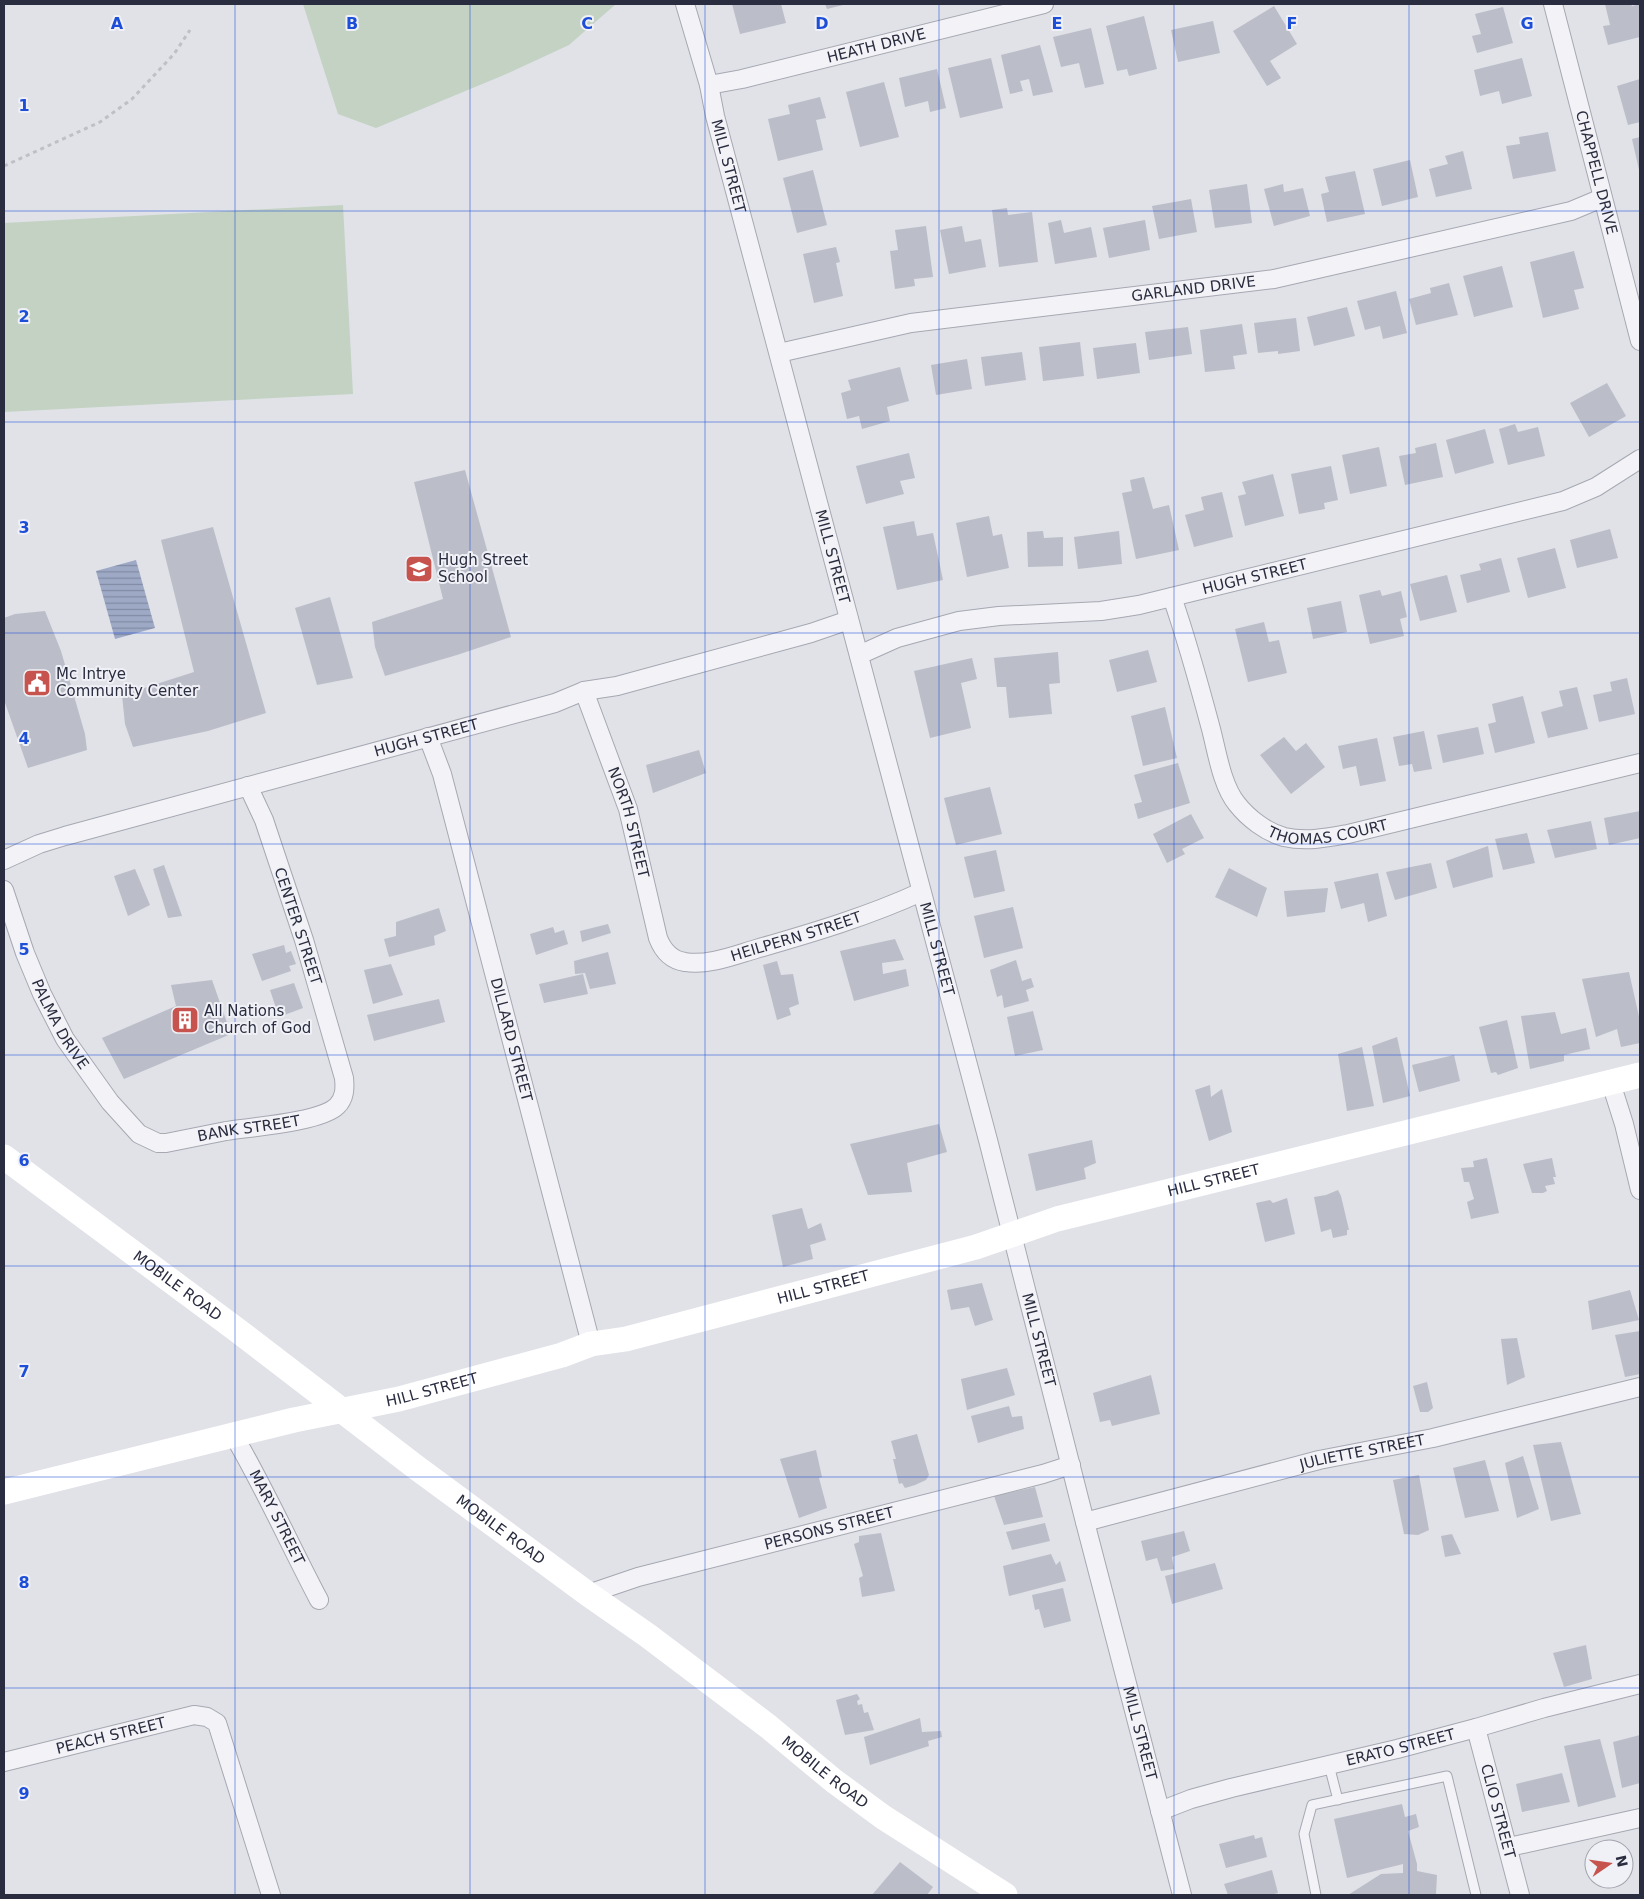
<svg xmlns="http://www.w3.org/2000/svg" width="1644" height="1899" font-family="'DejaVu Sans',sans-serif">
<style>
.green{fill:#c3d2c2}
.water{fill:url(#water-rules)}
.building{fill:#bbbdc8}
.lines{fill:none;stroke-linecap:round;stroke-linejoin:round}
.lane-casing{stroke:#a6a8b2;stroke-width:11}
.street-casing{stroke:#a6a8b2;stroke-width:20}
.path{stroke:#bfc0c7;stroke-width:3;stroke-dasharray:4 4;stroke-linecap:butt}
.lane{stroke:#f3f3f7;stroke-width:9}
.street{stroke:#f3f3f7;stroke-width:18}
.secondary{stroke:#fff;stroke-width:25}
.grid{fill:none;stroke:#1d4ed8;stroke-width:1;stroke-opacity:0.55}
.labels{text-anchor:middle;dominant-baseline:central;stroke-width:4;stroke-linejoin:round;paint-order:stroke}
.street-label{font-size:15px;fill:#2a2d3f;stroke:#f0f1f6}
.poi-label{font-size:15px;fill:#2a2d3f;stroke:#f0f1f6;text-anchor:start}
.grid-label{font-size:16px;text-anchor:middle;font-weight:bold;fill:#1d4ed8;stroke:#f0f1f6;stroke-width:4;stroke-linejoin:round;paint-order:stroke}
</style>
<defs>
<pattern id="water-rules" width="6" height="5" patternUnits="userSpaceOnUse" patternTransform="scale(1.25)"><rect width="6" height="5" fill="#9ea9c6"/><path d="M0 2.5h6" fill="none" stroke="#818aa2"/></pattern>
</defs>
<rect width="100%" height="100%" fill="#e0e2e8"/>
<!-- green -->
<g class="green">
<polygon points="303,4 616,4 569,45 504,75 376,128 338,114"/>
<polygon points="343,205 353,394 4,412 4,223"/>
</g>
<!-- water -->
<polygon class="water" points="136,560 155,628 115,639 96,571"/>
<!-- building -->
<g class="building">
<polygon points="732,4 781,4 786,23 740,34"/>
<polygon points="825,4 847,4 827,9"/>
<polygon points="1605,4 1631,4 1632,6 1640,4 1640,37 1608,45 1603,26 1610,25"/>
<polygon points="1274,6 1297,44 1270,61 1281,78 1267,86 1233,31"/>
<polygon points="1503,7 1513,43 1477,53 1472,36 1481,34 1475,14"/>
<polygon points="1144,16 1157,69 1129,76 1127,69 1117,71 1106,26"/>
<polygon points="1213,21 1220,53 1178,62 1171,30"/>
<polygon points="1091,28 1104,84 1085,88 1079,63 1061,67 1053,37"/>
<polygon points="1040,45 1053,92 1033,96 1029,79 1020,81 1023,91 1010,94 1001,55"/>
<polygon points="991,58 1003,108 960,118 948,68"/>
<polygon points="1522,58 1532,96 1502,104 1499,91 1480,96 1474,70"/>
<polygon points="937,69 946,108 930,112 928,101 905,107 899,78"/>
<polygon points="1640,79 1640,122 1628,125 1617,86"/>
<polygon points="884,82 899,137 860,147 846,92"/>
<polygon points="820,97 826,118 816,120 823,150 778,161 768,119 790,114 788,105"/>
<polygon points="1548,132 1556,171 1513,179 1506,146 1520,144 1519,137"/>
<polygon points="1640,137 1640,170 1639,170 1632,139"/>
<polygon points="1463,151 1472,189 1436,197 1429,169 1448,164 1445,156"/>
<polygon points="1410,160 1418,197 1382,206 1373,169"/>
<polygon points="813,170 827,225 797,233 783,178"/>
<polygon points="1355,171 1365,214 1327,222 1321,194 1329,192 1325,177"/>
<polygon points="1247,184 1252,223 1215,228 1209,190"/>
<polygon points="1283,184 1284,192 1303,188 1310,216 1274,226 1264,189"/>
<polygon points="1191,199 1197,232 1159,239 1152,206"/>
<polygon points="1007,208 1008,215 1032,212 1038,262 999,267 992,210"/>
<polygon points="1061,220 1064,233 1091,227 1097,257 1055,264 1048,223"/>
<polygon points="1145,220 1150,250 1109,258 1103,228"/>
<polygon points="926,226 933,277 914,279 915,286 895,289 890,251 898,250 895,230"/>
<polygon points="962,226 965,242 981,239 986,267 949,274 940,230"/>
<polygon points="836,247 840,262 836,263 843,296 814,303 803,254"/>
<polygon points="1574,251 1584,288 1574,290 1579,309 1543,318 1530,262"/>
<polygon points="1502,266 1513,307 1474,317 1463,276"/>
<polygon points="1449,283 1458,315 1416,325 1409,299 1431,293 1430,288"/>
<polygon points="1396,291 1407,333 1383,339 1380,326 1365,330 1357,301"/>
<polygon points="1347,307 1355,336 1314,346 1307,317"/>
<polygon points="1296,318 1300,351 1278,354 1278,351 1258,353 1254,323"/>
<polygon points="1242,324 1247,354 1233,356 1235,369 1205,372 1200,330"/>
<polygon points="1188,327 1192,354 1149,360 1145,332"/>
<polygon points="1080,342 1084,376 1043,381 1039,347"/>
<polygon points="1136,343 1140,373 1097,379 1093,348"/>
<polygon points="1022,352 1026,380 985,386 981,357"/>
<polygon points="967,359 972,389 936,395 931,365"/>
<polygon points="900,367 909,401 887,407 890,421 862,429 859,416 847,419 841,393 851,390 848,380"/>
<polygon points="1607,383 1626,416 1589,437 1570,403"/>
<polygon points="1515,424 1518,432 1538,427 1545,456 1508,465 1499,429"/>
<polygon points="1485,429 1494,463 1455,474 1446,440"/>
<polygon points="1436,443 1443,477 1405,485 1399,456 1416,453 1415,448"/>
<polygon points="1379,447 1387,486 1350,494 1342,455"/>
<polygon points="909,453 915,478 900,481 904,494 866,504 856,466"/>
<polygon points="1331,466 1338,500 1324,503 1325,509 1299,514 1291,474"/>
<polygon points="465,470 511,637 457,655 385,676 375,647 372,622 443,599 414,482"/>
<polygon points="1273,474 1284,516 1245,526 1238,496 1246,494 1242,482"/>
<polygon points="1144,477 1153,509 1169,505 1179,550 1136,559 1122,493 1132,491 1130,480"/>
<polygon points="1222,492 1233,537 1194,547 1185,515 1204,510 1201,497"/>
<polygon points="989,516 993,536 1002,534 1009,568 967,577 956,523"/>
<polygon points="914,521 917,536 933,533 943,580 897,590 883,527"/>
<polygon points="213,527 266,713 208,731 133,747 125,724 122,695 194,672 161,540"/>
<polygon points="1610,529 1618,558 1577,568 1570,540"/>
<polygon points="1043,531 1044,538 1063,537 1063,566 1028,567 1027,532"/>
<polygon points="1119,531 1122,564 1078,569 1074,537"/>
<polygon points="1555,548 1566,588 1528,598 1517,558"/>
<polygon points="1501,558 1510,592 1467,603 1460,575 1481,570 1479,564"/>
<polygon points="1447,575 1457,612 1420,621 1410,584"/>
<polygon points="1380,590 1382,596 1401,591 1407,617 1400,619 1404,636 1370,644 1359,595"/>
<polygon points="330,597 353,678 317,685 295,608"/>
<polygon points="1341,601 1347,632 1313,639 1307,608"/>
<polygon points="45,611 61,651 85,734 87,750 28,768 4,700 4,666 5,665 4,657 4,618 15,614"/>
<polygon points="1264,622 1269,642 1279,640 1287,673 1248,682 1235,629"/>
<polygon points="1148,650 1157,682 1117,692 1109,660"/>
<polygon points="1058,652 1060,683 1049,684 1052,714 1009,718 1006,687 997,687 994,658"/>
<polygon points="972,658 977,679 961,683 971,728 930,738 914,671"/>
<polygon points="1627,678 1635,714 1599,722 1593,695 1612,691 1610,682"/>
<polygon points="1577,687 1588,729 1548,738 1541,712 1563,706 1559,691"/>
<polygon points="1523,696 1535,743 1495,753 1488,724 1496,722 1492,704"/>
<polygon points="1165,707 1177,758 1143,766 1131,716"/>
<polygon points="1478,727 1484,754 1443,763 1437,735"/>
<polygon points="1424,731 1432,769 1414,772 1412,764 1399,766 1393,737"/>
<polygon points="1284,737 1296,751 1306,743 1325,767 1291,794 1260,755"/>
<polygon points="1377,738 1386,781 1360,786 1356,766 1343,769 1338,746"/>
<polygon points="699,750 706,773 653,793 646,765"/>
<polygon points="1178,763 1190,803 1138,819 1134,804 1142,802 1134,775"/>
<polygon points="990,787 1002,834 956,845 944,798"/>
<polygon points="1640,811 1640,838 1609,845 1604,818"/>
<polygon points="1191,814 1204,838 1182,849 1185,854 1167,863 1153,834"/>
<polygon points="1591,821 1597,849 1555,858 1547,830"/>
<polygon points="1527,833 1535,863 1503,870 1495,839"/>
<polygon points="1488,846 1493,877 1453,888 1446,861"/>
<polygon points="996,850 1005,891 974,898 964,857"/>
<polygon points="1431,863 1437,888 1395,900 1386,872"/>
<polygon points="164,865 182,916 168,918 153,869"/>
<polygon points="1229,868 1267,888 1257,917 1215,897"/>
<polygon points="135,869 150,905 128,916 114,876"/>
<polygon points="1378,873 1387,916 1368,922 1364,903 1341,909 1334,882"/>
<polygon points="1328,888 1325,912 1287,917 1284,891"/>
<polygon points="1013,907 1023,948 984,958 974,916"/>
<polygon points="439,908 446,931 434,936 435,945 389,957 384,939 396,936 396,922"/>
<polygon points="608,924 611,933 582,942 580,931"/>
<polygon points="553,927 555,933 564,930 568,944 536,955 530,934"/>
<polygon points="895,939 904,960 882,963 883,974 906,969 909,986 854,1001 840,951"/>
<polygon points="284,945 286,953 291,951 296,964 289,966 291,971 262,981 252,954"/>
<polygon points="608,952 616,984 590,989 585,973 575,974 574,961"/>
<polygon points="1016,960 1022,981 1031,978 1034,987 1026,990 1029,1001 1004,1008 1002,995 997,997 990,970"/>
<polygon points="777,961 781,975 793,974 799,1004 789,1008 791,1015 777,1020 763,965"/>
<polygon points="391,964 403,995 373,1004 364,970"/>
<polygon points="1629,972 1640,1021 1640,1043 1621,1047 1617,1029 1596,1037 1582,979"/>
<polygon points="583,974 588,994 544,1003 539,984"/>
<polygon points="212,980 231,1034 124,1079 102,1038 176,1006 171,985"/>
<polygon points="294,983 303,1008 279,1017 270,990"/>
<polygon points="439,999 445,1022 374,1041 367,1015"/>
<polygon points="1033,1011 1043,1050 1015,1056 1007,1017"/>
<polygon points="1555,1012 1561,1034 1586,1028 1590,1049 1564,1055 1564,1061 1530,1069 1521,1016"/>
<polygon points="1507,1020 1518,1068 1498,1075 1496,1072 1491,1073 1479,1027"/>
<polygon points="1397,1037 1410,1096 1383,1103 1372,1046"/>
<polygon points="1362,1047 1374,1106 1347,1111 1338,1054"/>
<polygon points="1454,1055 1460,1081 1419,1092 1412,1065"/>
<polygon points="1210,1085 1211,1097 1222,1089 1232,1132 1209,1141 1195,1090"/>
<polygon points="939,1124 947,1152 907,1163 912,1192 868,1195 850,1144"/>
<polygon points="1092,1140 1096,1163 1084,1168 1086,1179 1036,1191 1028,1154"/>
<polygon points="1487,1158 1499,1213 1471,1219 1467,1202 1474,1199 1469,1182 1464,1182 1461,1168 1474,1167 1473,1161"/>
<polygon points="1552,1158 1556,1177 1553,1177 1555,1184 1545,1186 1547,1191 1543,1193 1532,1193 1523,1164"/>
<polygon points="1338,1190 1341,1196 1349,1230 1347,1230 1347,1235 1333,1238 1331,1229 1321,1232 1314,1197 1326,1195"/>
<polygon points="1287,1198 1295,1234 1265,1242 1256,1203 1270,1200 1273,1203"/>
<polygon points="802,1208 808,1229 821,1223 826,1240 810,1245 813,1259 783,1267 772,1215"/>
<polygon points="982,1283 993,1320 975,1326 969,1307 951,1310 947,1290"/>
<polygon points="1630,1290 1639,1320 1592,1330 1588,1301"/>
<polygon points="1640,1331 1640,1374 1625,1377 1615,1335"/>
<polygon points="1517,1338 1525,1377 1507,1385 1501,1339"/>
<polygon points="1007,1368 1015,1395 967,1410 961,1379"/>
<polygon points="1151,1375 1160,1414 1112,1426 1110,1420 1100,1422 1093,1393"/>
<polygon points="1427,1382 1433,1408 1428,1412 1420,1412 1413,1386"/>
<polygon points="1009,1406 1012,1417 1022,1416 1024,1429 978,1443 971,1416"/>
<polygon points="917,1434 929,1475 926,1480 915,1485 905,1488 902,1483 899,1484 893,1459 896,1459 891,1441"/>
<polygon points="1561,1442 1581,1514 1551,1521 1533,1445"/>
<polygon points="816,1450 822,1477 819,1478 827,1508 799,1518 780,1459"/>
<polygon points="1523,1456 1539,1509 1517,1518 1505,1463"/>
<polygon points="1485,1460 1499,1511 1465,1518 1453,1468"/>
<polygon points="1419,1475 1429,1530 1418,1535 1404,1534 1393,1480"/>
<polygon points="1035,1487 1043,1517 1004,1525 994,1496"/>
<polygon points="1045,1523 1050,1541 1012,1550 1006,1532"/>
<polygon points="1184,1531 1190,1551 1172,1557 1174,1569 1161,1571 1157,1558 1146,1561 1141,1541"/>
<polygon points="881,1533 895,1591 862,1597 859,1578 863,1576 854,1544 859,1542 859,1536"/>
<polygon points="1452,1534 1461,1554 1445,1557 1441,1536"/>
<polygon points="1051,1554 1056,1565 1060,1561 1066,1581 1009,1596 1003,1566"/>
<polygon points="1215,1563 1223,1589 1172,1604 1165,1576"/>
<polygon points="1063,1588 1071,1621 1044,1628 1039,1609 1035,1610 1032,1595"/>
<polygon points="1586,1645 1592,1679 1564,1687 1553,1653"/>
<polygon points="857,1694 860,1699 857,1701 858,1705 862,1704 864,1713 868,1712 874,1730 845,1735 836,1700"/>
<polygon points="920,1718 922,1732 941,1731 942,1737 928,1741 929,1746 870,1765 864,1737"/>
<polygon points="1640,1735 1640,1783 1622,1788 1613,1742"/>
<polygon points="1600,1739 1616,1797 1578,1807 1564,1746"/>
<polygon points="1562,1773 1570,1802 1522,1812 1516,1784"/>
<polygon points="1402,1804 1405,1817 1416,1814 1419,1827 1408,1831 1417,1864 1417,1871 1437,1875 1436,1894 1348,1895 1381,1874 1403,1873 1403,1864 1347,1878 1334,1819"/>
<polygon points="1254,1835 1255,1839 1262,1837 1267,1857 1226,1868 1219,1844"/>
<polygon points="900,1862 933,1887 927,1895 872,1895"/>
<polygon points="1272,1870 1278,1893 1270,1895 1228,1895 1224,1884"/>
</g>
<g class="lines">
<defs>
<g id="lane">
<polyline points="1329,1765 1338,1800"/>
<polyline points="1316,1895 1304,1834 1312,1805 1447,1776 1476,1895"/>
</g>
<g id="street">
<path id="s1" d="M685,4L709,85L715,116L988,1140L1085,1522L1182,1895"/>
<path id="s2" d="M1553,4L1640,341"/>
<path id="s3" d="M709,85L742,79L1044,4"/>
<path id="s4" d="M779,353L911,323L1274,279L1571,211L1602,198"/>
<path id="s5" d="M1172,597C1187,640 1199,684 1211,729C1217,752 1222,786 1237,804C1248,818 1266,832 1284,837C1306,842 1326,838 1348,834L1640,763"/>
<path id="s6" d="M859,655L897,638L959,621L999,616L1101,611L1139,605L1563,501L1596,487L1640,459"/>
<path id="s7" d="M584,691L628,809L658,938C663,951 671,960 685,962C708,966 735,955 756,949C812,933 869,916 921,892"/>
<path id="s8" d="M428,737L442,774L591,1344"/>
<path id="s9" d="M4,860L39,844L65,836L555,703L584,691L617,686L811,633L849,620"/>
<path id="s10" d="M4,890L25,953L42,994L65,1039L110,1102L139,1134L158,1143H166C186,1139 206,1135 226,1131C251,1127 321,1122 337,1106C345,1098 345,1088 344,1078L304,940L264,820L248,786"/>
<polyline points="1611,1083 1624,1124 1640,1190"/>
<path id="s11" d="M234,1436C265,1489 290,1545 319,1600"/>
<path id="s12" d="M1085,1522L1319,1460L1433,1438L1640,1387"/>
<path id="s13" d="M588,1594L638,1577L1043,1474L1071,1465"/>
<path id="s14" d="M1476,1728L1520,1895"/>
<path id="s15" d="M4,1762L194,1715L207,1717L217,1723L271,1895"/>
<path id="s16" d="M1160,1811L1191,1799L1231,1788L1397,1749L1476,1728L1544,1708L1640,1684"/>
<polyline points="1509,1847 1640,1818"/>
</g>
</defs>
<!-- lane casing -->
<use href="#lane" class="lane-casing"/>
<!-- street casing -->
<use href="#street" class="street-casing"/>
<!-- path -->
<polyline class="path" points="4,166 100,122 132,99 174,54 190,30"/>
<!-- lane -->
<use href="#lane" class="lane"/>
<!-- street -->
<use href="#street" class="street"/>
<!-- secondary -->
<g class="secondary">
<path id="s17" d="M4,1157L237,1330L417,1468L588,1594L647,1635L769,1727L834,1781L883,1817L1005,1895"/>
<path id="s18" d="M4,1492L294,1420L399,1399L562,1355L591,1344L626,1339L976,1247L1057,1219L1640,1075"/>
</g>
</g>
<!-- grid -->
<path class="grid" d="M235,4V1895M470,4V1895M705,4V1895M939,4V1895M1174,4V1895M1409,4V1895M4,211H1640M4,422H1640M4,633H1640M4,844H1640M4,1055H1640M4,1266H1640M4,1477H1640M4,1688H1640"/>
<!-- icons -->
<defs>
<symbol id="school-square" viewBox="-11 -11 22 22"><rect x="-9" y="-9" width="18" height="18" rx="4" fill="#c6534d" stroke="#f0f1f6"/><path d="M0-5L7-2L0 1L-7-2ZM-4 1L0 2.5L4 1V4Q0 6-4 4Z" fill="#fff"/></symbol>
<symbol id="civic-square" viewBox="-11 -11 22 22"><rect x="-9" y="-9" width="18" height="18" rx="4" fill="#c6534d" stroke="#f0f1f6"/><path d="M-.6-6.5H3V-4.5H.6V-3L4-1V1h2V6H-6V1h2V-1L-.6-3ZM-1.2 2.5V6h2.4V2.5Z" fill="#fff"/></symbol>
<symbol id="building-square" viewBox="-11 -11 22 22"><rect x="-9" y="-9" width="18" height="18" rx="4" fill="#c6534d" stroke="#f0f1f6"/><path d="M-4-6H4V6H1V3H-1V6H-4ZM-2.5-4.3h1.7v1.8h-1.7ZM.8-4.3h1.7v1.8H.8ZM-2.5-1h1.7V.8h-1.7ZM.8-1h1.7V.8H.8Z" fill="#fff"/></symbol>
</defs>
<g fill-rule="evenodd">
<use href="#school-square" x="403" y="553" width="32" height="32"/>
<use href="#civic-square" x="21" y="667" width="32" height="32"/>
<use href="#building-square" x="169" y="1004" width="32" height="32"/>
</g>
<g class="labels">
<!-- street labels -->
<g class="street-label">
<text stroke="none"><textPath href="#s3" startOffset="172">HEATH DRIVE</textPath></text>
<text stroke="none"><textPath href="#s1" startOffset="168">MILL STREET</textPath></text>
<text stroke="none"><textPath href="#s2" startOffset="174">CHAPPELL DRIVE</textPath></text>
<text stroke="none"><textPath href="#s4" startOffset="420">GARLAND DRIVE</textPath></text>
<text stroke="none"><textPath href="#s1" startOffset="572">MILL STREET</textPath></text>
<text stroke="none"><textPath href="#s6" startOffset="406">HUGH STREET</textPath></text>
<text stroke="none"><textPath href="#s9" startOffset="440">HUGH STREET</textPath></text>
<text stroke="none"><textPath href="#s7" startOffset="139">NORTH STREET</textPath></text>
<text stroke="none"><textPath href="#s5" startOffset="320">THOMAS COURT</textPath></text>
<text transform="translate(298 926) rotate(72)">CENTER STREET</text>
<text stroke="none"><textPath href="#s7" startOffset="411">HEILPERN STREET</textPath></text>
<text stroke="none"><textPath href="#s1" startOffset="978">MILL STREET</textPath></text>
<text stroke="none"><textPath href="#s10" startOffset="146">PALMA DRIVE</textPath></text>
<text stroke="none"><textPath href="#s8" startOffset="314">DILLARD STREET</textPath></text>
<text stroke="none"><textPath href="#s10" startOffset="395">BANK STREET</textPath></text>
<text stroke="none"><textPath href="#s18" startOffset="1250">HILL STREET</textPath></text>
<text stroke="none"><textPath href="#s17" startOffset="216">MOBILE ROAD</textPath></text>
<text stroke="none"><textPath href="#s18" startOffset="845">HILL STREET</textPath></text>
<text stroke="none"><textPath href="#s1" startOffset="1382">MILL STREET</textPath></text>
<text stroke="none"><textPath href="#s18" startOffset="440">HILL STREET</textPath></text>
<text stroke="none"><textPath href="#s12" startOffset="286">JULIETTE STREET</textPath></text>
<text stroke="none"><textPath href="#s11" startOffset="92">MARY STREET</textPath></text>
<text stroke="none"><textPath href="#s13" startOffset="250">PERSONS STREET</textPath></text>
<text stroke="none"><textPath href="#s17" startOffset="621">MOBILE ROAD</textPath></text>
<text stroke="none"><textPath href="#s1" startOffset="1788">MILL STREET</textPath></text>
<text stroke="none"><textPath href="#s15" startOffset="110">PEACH STREET</textPath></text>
<text stroke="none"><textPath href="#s16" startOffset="249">ERATO STREET</textPath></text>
<text stroke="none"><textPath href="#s17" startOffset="1026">MOBILE ROAD</textPath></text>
<text stroke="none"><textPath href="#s14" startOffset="86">CLIO STREET</textPath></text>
</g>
<!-- poi labels -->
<g class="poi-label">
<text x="438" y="560">Hugh Street<tspan x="438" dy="17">School</tspan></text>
<text x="56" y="674">Mc Intrye<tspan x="56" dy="17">Community Center</tspan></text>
<text x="204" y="1011">All Nations<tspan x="204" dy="17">Church of God</tspan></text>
</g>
</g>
<g class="grid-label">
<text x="117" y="29">A</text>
<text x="352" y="29">B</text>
<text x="587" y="29">C</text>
<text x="822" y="29">D</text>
<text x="1057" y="29">E</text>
<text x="1292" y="29">F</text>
<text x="1527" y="29">G</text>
<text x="24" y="111">1</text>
<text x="24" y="322">2</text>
<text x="24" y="533">3</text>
<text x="24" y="744">4</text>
<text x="24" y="955">5</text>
<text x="24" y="1166">6</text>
<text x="24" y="1377">7</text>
<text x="24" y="1588">8</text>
<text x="24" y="1799">9</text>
</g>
<!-- border -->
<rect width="1644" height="1899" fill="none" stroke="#2a2d3f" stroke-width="10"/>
<!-- north arrow -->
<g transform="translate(1609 1864) rotate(77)"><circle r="24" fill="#f0f1f6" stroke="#a1a3ad"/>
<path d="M0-4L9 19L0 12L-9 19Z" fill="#c6534d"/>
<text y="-8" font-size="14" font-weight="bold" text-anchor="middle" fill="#2a2d3f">N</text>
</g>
</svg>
